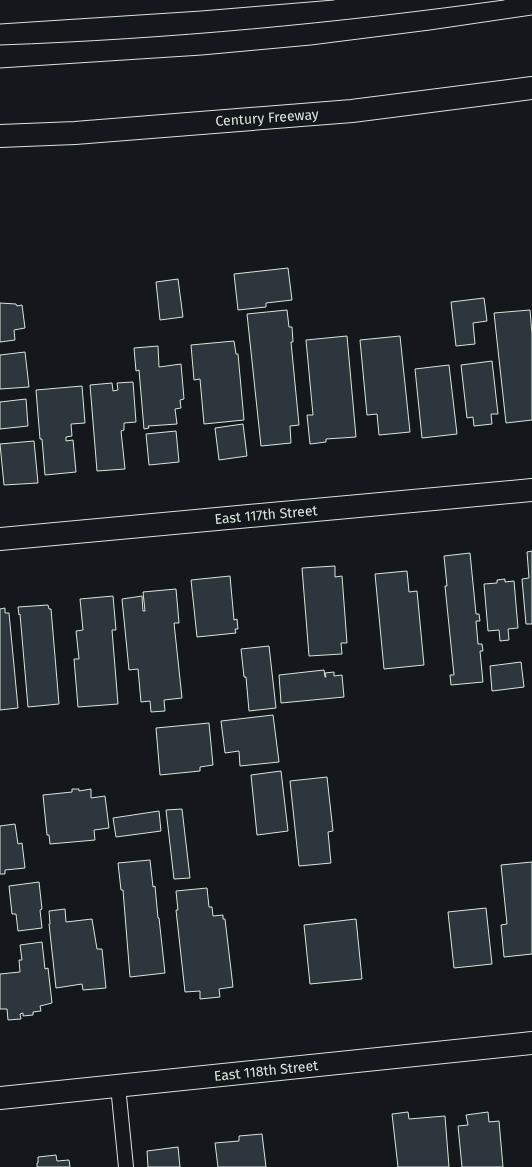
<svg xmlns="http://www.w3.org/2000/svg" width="532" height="1167" font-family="'Fira Sans',sans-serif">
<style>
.building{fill:#2c363c;stroke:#d8e6dc}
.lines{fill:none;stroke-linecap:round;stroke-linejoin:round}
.service-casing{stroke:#d8e6dc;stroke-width:16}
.minor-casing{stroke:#d8e6dc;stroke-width:24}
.motorway-casing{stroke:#d8e6dc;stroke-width:24}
.service{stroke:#14181c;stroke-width:14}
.minor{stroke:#14181c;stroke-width:22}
.motorway{stroke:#14181c;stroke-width:22}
.tram{stroke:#d8e6dc;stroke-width:1}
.labels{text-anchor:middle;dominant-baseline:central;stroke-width:3;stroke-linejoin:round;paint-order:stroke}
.street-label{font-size:14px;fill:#d8e6dc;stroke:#14181c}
</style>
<rect width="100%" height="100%" fill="#14181c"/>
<!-- building -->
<g class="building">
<polygon points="288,268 292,300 266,303 266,307 238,310 234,274"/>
<polygon points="178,279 183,317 160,320 156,282"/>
<polygon points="484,298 487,321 473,323 475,344 456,346 451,302"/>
<polygon points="0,303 16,304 17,306 22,305 25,328 14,330 15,340 0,342"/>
<polygon points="287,310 289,327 292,327 293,342 291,342 299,425 290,426 291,443 261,446 247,314"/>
<polygon points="530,310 532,334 532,420 506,423 494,313"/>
<polygon points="347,336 356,437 326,439 326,442 310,444 307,415 313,415 306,340"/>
<polygon points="400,336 410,432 379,435 377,414 367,415 360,340"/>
<polygon points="234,341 236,354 238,354 244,420 204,424 200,379 194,380 191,345"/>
<polygon points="158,346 159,367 181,364 184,399 180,400 181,408 175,409 177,424 148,426 149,428 144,429 139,370 136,371 134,348"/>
<polygon points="25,352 29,387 0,389 0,355"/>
<polygon points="492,361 498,414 491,414 492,424 474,426 473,417 467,418 461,365"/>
<polygon points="449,365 457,434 422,438 415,369"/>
<polygon points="133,382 136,422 124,423 124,430 121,431 125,469 97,471 90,385 112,383 113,391 118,390 117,383"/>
<polygon points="82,386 85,423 71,424 72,436 66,437 66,441 73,440 76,472 45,475 42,439 40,439 36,390"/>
<polygon points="26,399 28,426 0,429 0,402"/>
<polygon points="243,424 247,456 219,460 215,428"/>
<polygon points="176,431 179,462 149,465 146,434"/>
<polygon points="34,441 38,483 4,485 0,444"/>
<polygon points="532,551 532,624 526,624 522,579 529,578 527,552"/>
<polygon points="470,553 476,614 479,614 480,621 476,621 478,644 482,644 483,651 480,651 483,682 451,685 450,675 454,675 445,586 447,586 444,556"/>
<polygon points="335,566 335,577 342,576 347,643 341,643 342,654 309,656 302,568"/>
<polygon points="407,571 409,592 417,591 424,665 384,669 375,574"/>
<polygon points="230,576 234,620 237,619 238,629 235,629 236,633 197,637 191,580"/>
<polygon points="505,579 505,582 514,581 518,628 508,629 509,640 500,641 499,630 488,631 484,584 497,583 497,580"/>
<polygon points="176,589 179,623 174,623 182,698 164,700 165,711 151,712 150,701 141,702 138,669 129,670 122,599 142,596 143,611 145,611 143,592"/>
<polygon points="113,596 116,630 112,630 118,704 78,707 74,659 79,659 76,631 83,630 80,599"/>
<polygon points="48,605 49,609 51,609 59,704 28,707 20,614 19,615 18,607"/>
<polygon points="5,608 5,613 9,613 18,708 0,710 0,609"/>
<polygon points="269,646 276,708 249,711 246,677 244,677 241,649"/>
<polygon points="521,662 524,687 492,691 490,666"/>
<polygon points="324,670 325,677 326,677 325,673 334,672 334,676 342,675 344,697 281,703 279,675"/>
<polygon points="273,715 279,762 240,766 239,751 225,753 221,721"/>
<polygon points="209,723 213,765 200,767 200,771 160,775 156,728"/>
<polygon points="281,771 288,831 257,835 251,775"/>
<polygon points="327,777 333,831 328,832 331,863 299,866 290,781"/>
<polygon points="72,789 79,789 79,791 91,789 91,798 105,796 109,828 94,830 95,840 50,844 49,835 47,835 43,795 72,792"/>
<polygon points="182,809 190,878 174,879 166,810"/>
<polygon points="159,811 161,831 116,837 113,818"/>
<polygon points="15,824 18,844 22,843 25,868 5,870 5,874 0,874 0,826"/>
<polygon points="150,860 153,887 155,886 158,918 159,918 165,973 130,977 123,890 121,890 118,863"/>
<polygon points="532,862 532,954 504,957 501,925 507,924 501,865"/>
<polygon points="39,882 42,909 40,910 42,928 18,931 16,914 12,914 9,886"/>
<polygon points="207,888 209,907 212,907 213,916 223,915 223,919 225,919 233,987 219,989 220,997 200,999 200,991 185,992 176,910 178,910 176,891"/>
<polygon points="486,908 492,964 454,968 448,912"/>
<polygon points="65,909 66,922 92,919 97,949 102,949 106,988 83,990 82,984 56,988 49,924 50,924 49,911"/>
<polygon points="356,919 362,979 310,984 304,925"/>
<polygon points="42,942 45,969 48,968 52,1003 40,1006 41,1011 33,1012 33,1015 23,1016 23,1013 20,1014 21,1019 8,1020 7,1009 0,1009 0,974 20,972 19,960 22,960 20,945"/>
<polygon points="408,1112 409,1119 445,1116 449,1167 398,1167 392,1114"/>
<polygon points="488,1112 489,1122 499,1121 503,1167 462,1167 458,1126 468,1125 466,1115"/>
<polygon points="262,1134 266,1167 218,1167 215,1143 239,1141 239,1136"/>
<polygon points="178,1147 180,1167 148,1167 147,1151"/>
<polygon points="56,1155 57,1161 69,1160 70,1167 37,1167 37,1163 38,1163 38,1157"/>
</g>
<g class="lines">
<defs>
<polyline id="service" points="118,1086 126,1167"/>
<g id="minor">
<polyline points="0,539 532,490"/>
<polyline points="0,1098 532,1043"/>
</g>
<polyline id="motorway" points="0,136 75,133 352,111 532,88"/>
</defs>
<!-- service casing -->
<use href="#service" class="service-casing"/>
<!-- minor casing -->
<use href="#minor" class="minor-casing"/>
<!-- motorway casing -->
<use href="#motorway" class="motorway-casing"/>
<!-- service -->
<use href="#service" class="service"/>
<!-- minor -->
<use href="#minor" class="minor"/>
<!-- motorway -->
<use href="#motorway" class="motorway"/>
<!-- tram -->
<g class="tram">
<polyline points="0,24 201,11 334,0"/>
<path d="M0,45C169,39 337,23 504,0"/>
<polyline points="0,68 202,55 311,45 430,30 532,15"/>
</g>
</g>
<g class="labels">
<!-- street labels -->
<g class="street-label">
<text transform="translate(267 118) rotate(-4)">Century Freeway</text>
<text transform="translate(266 515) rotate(-5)">East 117th Street</text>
<text transform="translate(266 1071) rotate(-6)">East 118th Street</text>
</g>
</g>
</svg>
